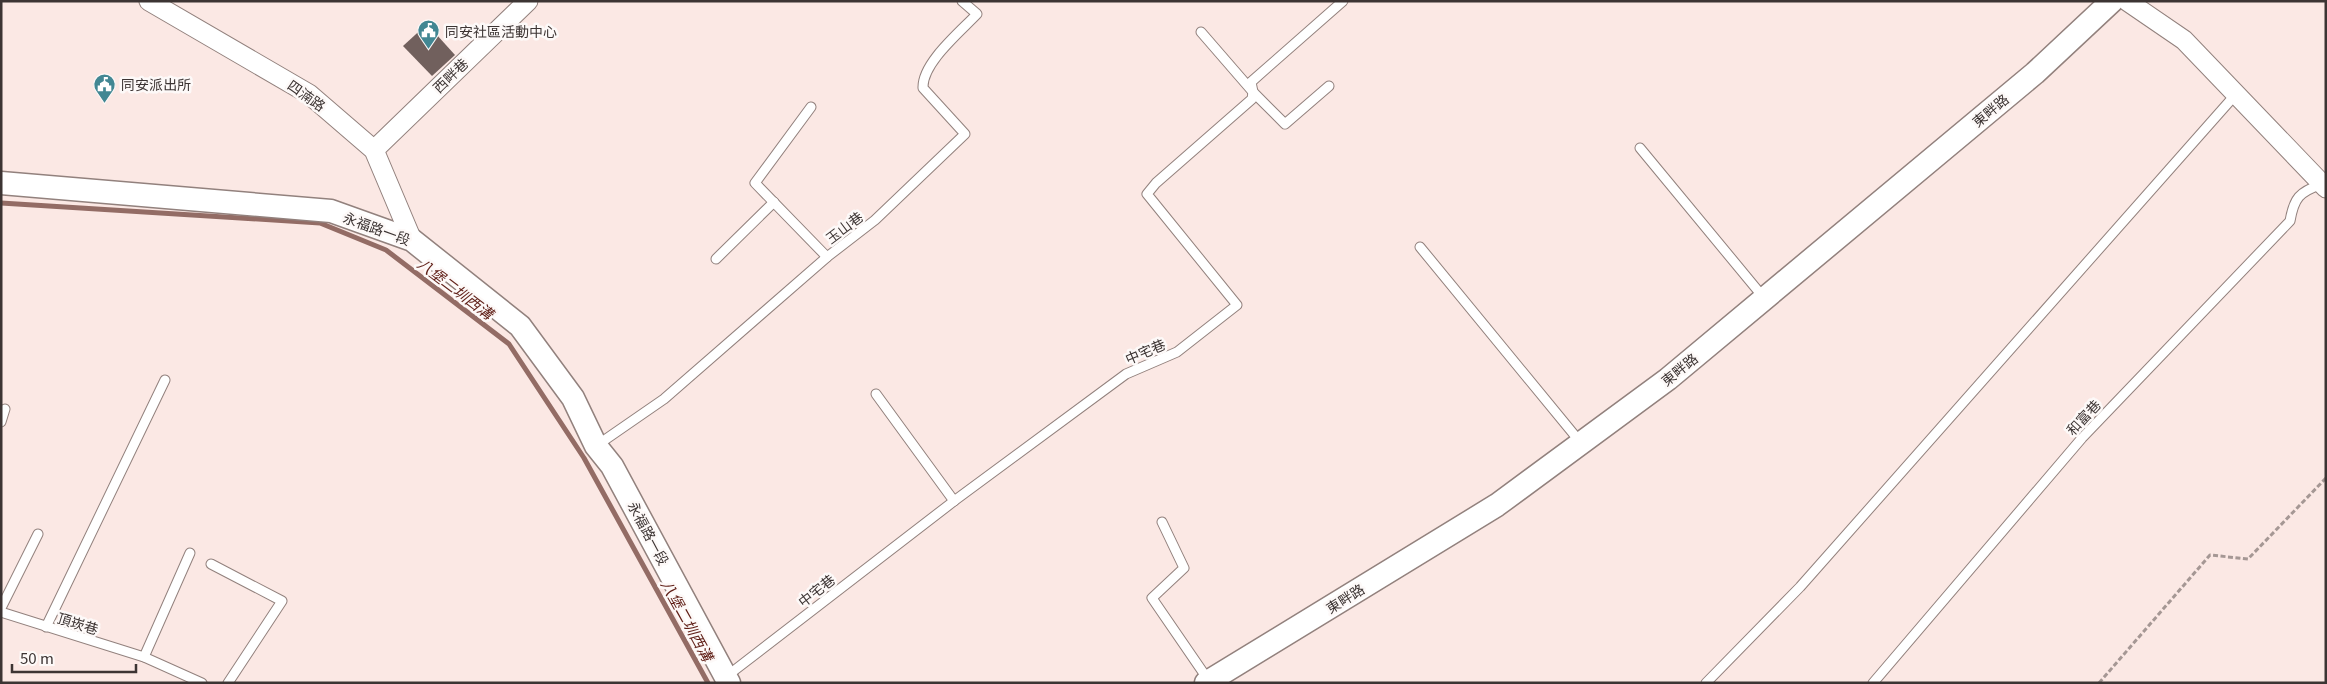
<svg xmlns="http://www.w3.org/2000/svg" width="2327" height="684" font-family="Georgia,'Noto Sans TC',serif">
<style>
.lines{fill:none;stroke-linecap:round;stroke-linejoin:round}
.stream{stroke:#936c65;stroke-width:5}
.building{fill:#71605d}
.service-casing{stroke:#92817d;stroke-width:11}
.minor-casing{stroke:#92817d;stroke-width:21}
.tertiary-casing{stroke:#92817d;stroke-width:25}
.path{stroke:#a59794;stroke-width:3;stroke-dasharray:5 2.5;stroke-linecap:butt}
.service{stroke:#fff;stroke-width:9}
.minor{stroke:#fff;stroke-width:19}
.tertiary{stroke:#fff;stroke-width:22}
.labels{text-anchor:middle;dominant-baseline:central;stroke-width:5;stroke-linejoin:round;paint-order:stroke}
.poi-label{font-size:14px;fill:#3c3433;stroke:#fdf9f8;text-anchor:start}
.street-label{font-size:14px;fill:#3c3433;stroke:#fdf9f8}
.water-label{font-size:15px;font-style:italic;fill:#5f1e16;stroke:#fdf9f8}
</style>
<rect width="100%" height="100%" fill="#fbe8e4"/>
<g class="lines">
<!-- stream -->
<polyline class="stream" points="1,203 320,223 386,250 509,344 584,458 708,683"/>
</g>
<!-- building -->
<polygon class="building" points="427,24 455,55 432,76 403,46"/>
<g class="lines">
<defs>
<g id="service">
<polyline points="1201,32 1253,92 1285,124 1329,86"/>
<polyline points="811,107 755,183 827,257"/>
<polyline points="1640,148 1764,298"/>
<polyline points="1420,247 1581,443"/>
<polyline points="716,259 774,202"/>
<polyline points="876,394 954,501"/>
<polyline points="1,422 5,409"/>
<path d="M596,446L664,399L827,257L875,220L965,134L923,88C922,63 960,32 977,14L962,1"/>
<polyline points="1162,522 1184,568 1152,598 1209,681"/>
<polyline points="211,564 282,601 228,683"/>
<polyline points="1,608 38,534"/>
<polyline points="1,612 144,657 202,683"/>
<polyline points="46,627 165,380"/>
<polyline points="144,657 190,553"/>
<polyline points="727,676 954,501 1126,374 1177,352 1237,305 1147,194 1156,183 1252,99 1253,92 1251,82 1343,1"/>
<polyline points="1706,683 1800,587 2236,94"/>
<path d="M1873,683L2082,438L2290,221C2294,198 2299,192 2322,184"/>
</g>
<g id="minor">
<polyline points="149,1 309,94 374,150 412,240"/>
<polyline points="2127,1 2184,40 2326,188"/>
<polyline points="374,150 528,1"/>
</g>
<g id="tertiary">
<polyline points="1,183 331,211 412,240 520,326 573,398 596,446 612,466 729,683"/>
<polyline points="1206,683 1497,505 1668,379 2035,73 2112,1"/>
</g>
</defs>
<!-- service casing -->
<use href="#service" class="service-casing"/>
<!-- minor casing -->
<use href="#minor" class="minor-casing"/>
<!-- tertiary casing -->
<use href="#tertiary" class="tertiary-casing"/>
<!-- path -->
<polyline class="path" points="2099,683 2210,555 2248,559 2326,478"/>
<!-- service -->
<use href="#service" class="service"/>
<!-- minor -->
<use href="#minor" class="minor"/>
<!-- tertiary -->
<use href="#tertiary" class="tertiary"/>
</g>
<!-- icons -->
<defs>
<symbol id="civic-pin" viewBox="-11 -11 22 30"><path d="M0 17L-7.5 6A9.5 9.5 0 1 1 7.5 6Z" fill="#428793" stroke="#fdf9f8"/><path d="M-.6-6.5H3V-4.5H.6V-3L4-1V1h2V6H-6V1h2V-1L-.6-3ZM-1.2 2.5V6h2.4V2.5Z" fill="#fff"/></symbol>
</defs>
<g fill-rule="evenodd">
<use href="#civic-pin" x="416" y="18" width="25" height="34"/>
<use href="#civic-pin" x="92" y="72" width="25" height="34"/>
</g>
<g class="labels">
<!-- poi labels -->
<g class="poi-label">
<text x="445" y="31">同安社區活動中心</text>
<text x="121" y="84">同安派出所</text>
</g>
<!-- street labels -->
<g class="street-label">
<text transform="translate(450 75) rotate(-44)">西畔巷</text>
<text transform="translate(307 95) rotate(35)">四湳路</text>
<text transform="translate(1990 110) rotate(-40)">東畔路</text>
<text transform="translate(844 227) rotate(-37)">玉山巷</text>
<text transform="translate(377 228) rotate(20)">永福路一段</text>
<text transform="translate(1145 351) rotate(-23)">中宅巷</text>
<text transform="translate(1679 369) rotate(-39)">東畔路</text>
<text transform="translate(2083 417) rotate(-47)">和富巷</text>
<text transform="translate(649 533) rotate(62)">永福路一段</text>
<text transform="translate(816 590) rotate(-38)">中宅巷</text>
<text transform="translate(1345 598) rotate(-32)">東畔路</text>
<text transform="translate(78 623) rotate(17)">頂崁巷</text>
</g>
<!-- water labels -->
<g class="water-label">
<text transform="translate(456 288) rotate(37)">八堡二圳西溝</text>
<text transform="translate(688 620) rotate(61)">八堡二圳西溝</text>
</g>
</g>
<!-- border -->
<rect width="2327" height="684" fill="none" stroke="#3c3433" stroke-width="5"/>
<!-- scale -->
<path d="M12 664v8h124v-8" fill="none" stroke="#3c3433" stroke-width="2.5"/>
<text x="20" y="664" font-size="15" fill="#3c3433" stroke="#fdf9f8" stroke-width="4" paint-order="stroke">50 m</text>
</svg>
